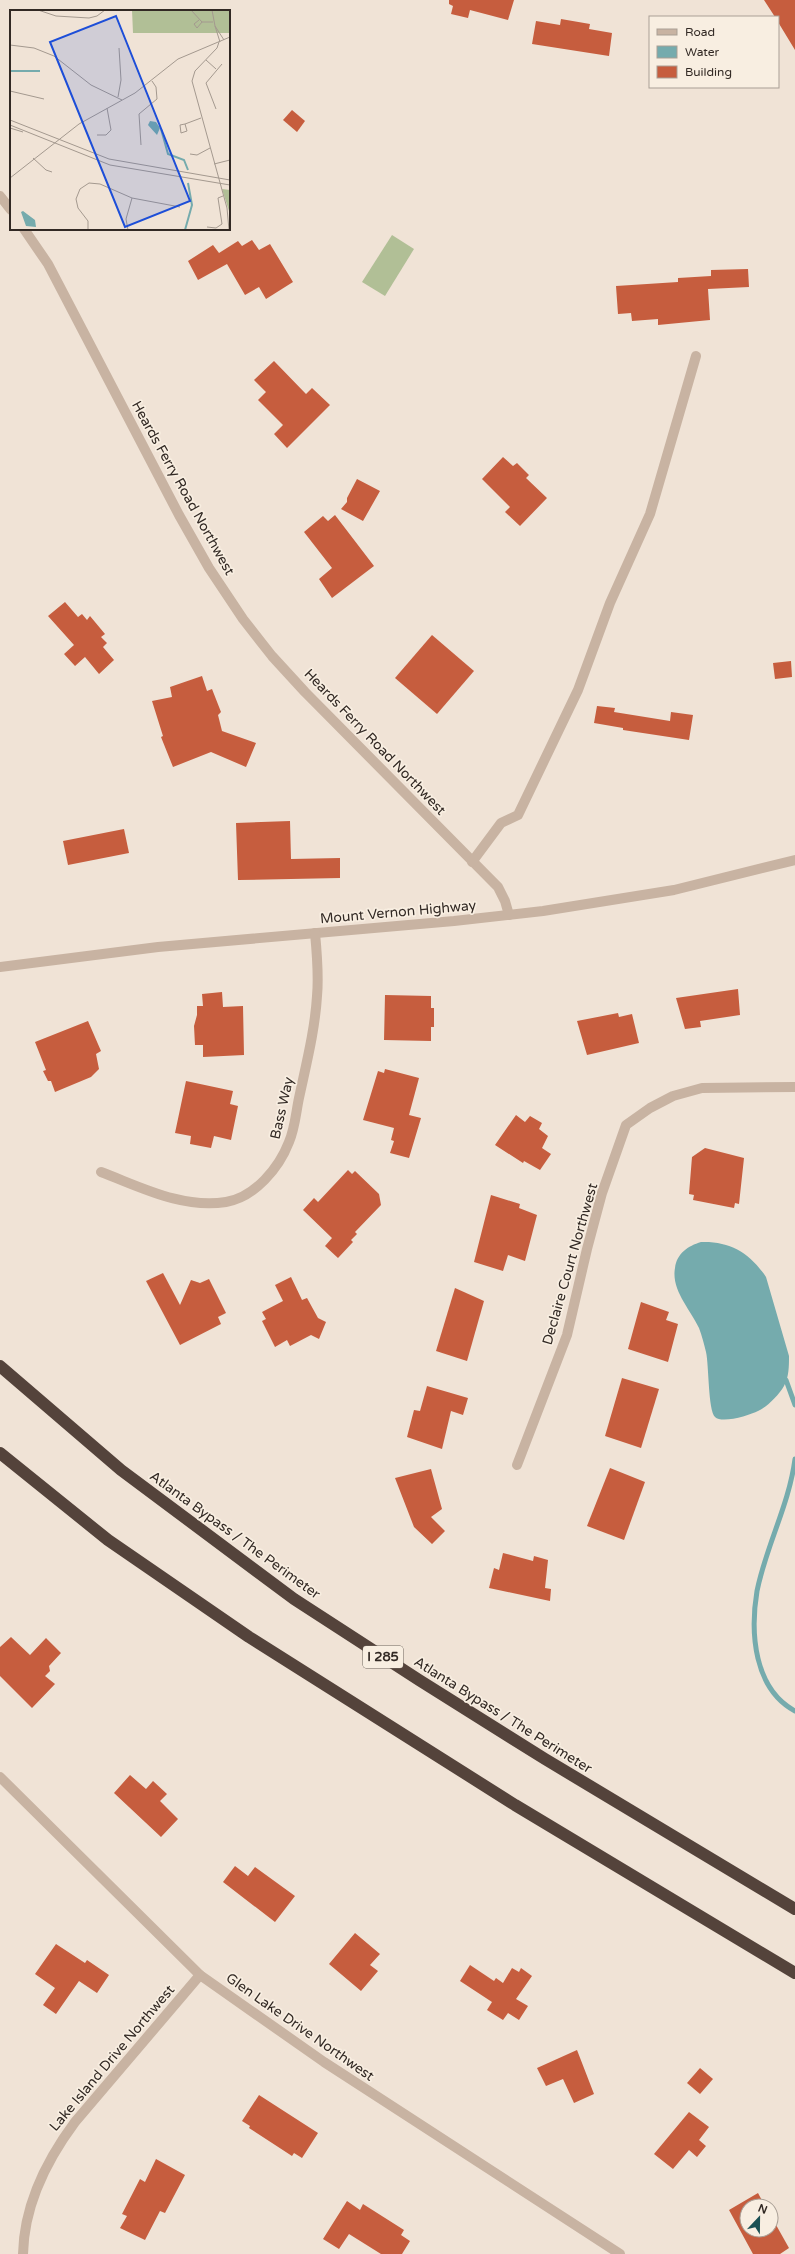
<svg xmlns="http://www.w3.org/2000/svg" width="795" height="2254" font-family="'Varela Round',sans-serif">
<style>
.green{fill:#b1bf96}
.water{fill:#75abad}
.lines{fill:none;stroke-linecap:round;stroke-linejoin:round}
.stream{stroke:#75abad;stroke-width:5}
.building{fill:#c65d3e}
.minor{stroke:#c8b3a2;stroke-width:10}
.highway{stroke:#54433b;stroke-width:12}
.labels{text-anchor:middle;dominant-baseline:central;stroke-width:3.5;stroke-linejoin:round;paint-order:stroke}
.shield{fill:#f8eee1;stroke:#6d645d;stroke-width:1}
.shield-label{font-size:13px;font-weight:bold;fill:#322924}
.street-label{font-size:14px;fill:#322924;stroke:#f8eee1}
.inset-river{fill:none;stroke:#75abad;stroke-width:2}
.inset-road{fill:none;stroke:#a4998f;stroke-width:1}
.view{fill:#1d4ed8;fill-opacity:0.15;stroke:#1d4ed8;stroke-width:2}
.inset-edge{fill:none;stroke:#322924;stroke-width:2}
</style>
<rect width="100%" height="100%" fill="#f0e3d6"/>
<!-- green -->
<polygon class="green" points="392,235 414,249 385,296 362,282"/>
<!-- water -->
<path class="water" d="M701,1242C730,1241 750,1253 766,1277L789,1356C789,1366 789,1377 784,1386C779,1395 767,1407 758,1411C750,1415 722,1424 715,1417C708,1410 709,1365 706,1352C704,1344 702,1336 699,1328C690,1309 671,1290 675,1268C677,1253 688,1246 701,1242Z"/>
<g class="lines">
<!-- stream -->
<g class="stream">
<polyline points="786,1380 795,1405"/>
<path d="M795,1459C789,1505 766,1546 757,1591C750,1633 754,1689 795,1711"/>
</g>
</g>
<!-- building -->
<g class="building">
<polygon points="449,0 514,0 508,20 470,10 468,18 451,14 453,6 449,4"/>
<polygon points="764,0 795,0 795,50 778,22 778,17 775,17"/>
<polygon points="561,19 590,24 589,29 612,33 609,56 532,44 536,21 560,25"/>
<polygon points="292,110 305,121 297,132 283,120"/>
<polygon points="252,240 259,250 270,244 293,282 266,299 259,287 245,295 227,264 198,280 188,261 213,245 219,253 238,241 242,246"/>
<polygon points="748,269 749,287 708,289 710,320 658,325 658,319 632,321 631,313 618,314 616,286 678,282 678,278 711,276 711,270"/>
<polygon points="274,361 306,394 312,388 330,405 287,448 274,434 283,425 258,400 266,392 254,380"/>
<polygon points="503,457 513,466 517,463 529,475 526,478 547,498 520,526 505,512 510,507 482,479"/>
<polygon points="357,479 380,491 363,521 341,509 347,502 347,498"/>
<polygon points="335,515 374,566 332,598 319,579 332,568 304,532 323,516 328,521"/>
<polygon points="65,602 78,617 82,614 87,620 90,616 105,634 101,637 107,643 103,647 114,660 99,674 85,657 75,666 64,654 74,645 48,616"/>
<polygon points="432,635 474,671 437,714 395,678"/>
<polygon points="791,661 792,677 775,679 773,663"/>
<polygon points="202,676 207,691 212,689 221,712 218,715 222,731 256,743 246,767 211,752 173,767 161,737 163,736 152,701 172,697 170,687"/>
<polygon points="597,706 615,708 614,712 670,721 671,712 693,715 689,740 623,730 623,728 594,723"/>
<polygon points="290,821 291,859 340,858 340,878 238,880 236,823"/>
<polygon points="124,829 129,853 68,865 63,841"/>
<polygon points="738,989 740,1015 700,1021 701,1027 685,1029 676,998"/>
<polygon points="222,992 223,1007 243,1006 244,1055 203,1057 203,1045 195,1045 194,1026 197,1015 197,1006 203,1006 202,994"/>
<polygon points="385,995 431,996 431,1008 434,1008 434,1027 431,1027 431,1041 384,1040"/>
<polygon points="618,1013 619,1017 632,1014 639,1043 587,1055 577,1021"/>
<polygon points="88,1021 101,1051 96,1054 99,1069 91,1077 55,1092 51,1081 48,1081 43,1071 46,1070 35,1042"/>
<polygon points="385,1069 419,1078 409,1115 421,1118 409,1158 390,1153 394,1141 391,1140 394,1128 363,1120 378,1071 384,1073"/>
<polygon points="186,1081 233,1091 230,1104 238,1106 231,1140 214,1136 211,1148 190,1144 191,1136 175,1133"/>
<polygon points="516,1115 525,1122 530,1116 542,1123 539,1129 548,1136 542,1148 551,1154 540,1170 524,1161 523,1163 495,1145"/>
<polygon points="705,1148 744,1158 739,1204 735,1203 734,1208 693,1200 694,1195 689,1194 692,1157"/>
<polygon points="348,1170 352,1174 355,1171 379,1194 381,1205 355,1232 357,1234 351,1240 353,1242 338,1258 325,1246 332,1238 303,1210 314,1198 318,1202"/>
<polygon points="491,1195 520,1204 519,1208 537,1215 525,1261 508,1255 503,1271 474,1262"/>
<polygon points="163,1273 180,1305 191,1280 200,1283 209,1279 226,1313 218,1317 221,1324 180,1345 146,1281"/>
<polygon points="291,1277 302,1300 307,1298 318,1318 326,1322 319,1339 311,1335 290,1346 287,1340 275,1347 262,1321 266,1319 262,1312 283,1301 275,1285"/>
<polygon points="455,1288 484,1301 467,1361 436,1351"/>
<polygon points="641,1302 669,1312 666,1320 678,1324 668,1362 628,1349"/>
<polygon points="622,1378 659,1389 641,1448 605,1436"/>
<polygon points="427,1386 468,1398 463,1415 451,1411 442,1449 407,1437 414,1410 420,1411"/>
<polygon points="610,1468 645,1482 624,1540 587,1526"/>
<polygon points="431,1469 442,1509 431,1517 445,1531 432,1544 414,1527 395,1478"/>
<polygon points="503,1553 533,1561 534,1556 548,1560 545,1588 551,1589 550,1601 489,1588 494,1568 499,1570"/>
<polygon points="11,1637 30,1655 46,1638 61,1653 49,1666 50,1671 45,1676 55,1684 32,1708 0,1676 0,1647"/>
<polygon points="130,1775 146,1789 153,1781 167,1794 160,1801 178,1819 161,1837 114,1793"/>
<polygon points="235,1866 248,1876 255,1867 295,1896 275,1922 223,1882"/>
<polygon points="355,1933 380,1954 370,1965 378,1971 361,1991 329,1964"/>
<polygon points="56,1944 85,1963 87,1960 109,1975 97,1993 79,1981 56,2014 43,2005 55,1988 35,1974"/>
<polygon points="470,1965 494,1981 496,1978 503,1983 512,1968 519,1972 521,1968 532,1976 516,1999 528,2006 519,2020 508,2013 503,2020 487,2010 492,2002 460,1981"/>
<polygon points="577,2050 594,2094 574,2103 563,2079 546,2086 537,2068"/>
<polygon points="700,2068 713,2079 700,2094 687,2083"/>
<polygon points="259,2095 318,2133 302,2158 294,2153 292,2156 249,2128 250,2126 242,2121"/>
<polygon points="689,2112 709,2127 699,2140 706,2146 697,2157 689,2150 673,2169 654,2154"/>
<polygon points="156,2159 185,2175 165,2213 160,2211 145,2240 120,2228 127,2216 122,2214 140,2179 145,2182"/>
<polygon points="758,2193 765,2206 747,2206 747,2230 771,2230 771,2216 789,2248 780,2254 753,2254 729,2210"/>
<polygon points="347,2201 360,2210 363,2204 404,2230 401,2235 410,2241 402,2254 381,2254 349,2234 339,2249 323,2239"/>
</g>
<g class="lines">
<!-- minor -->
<g class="minor">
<polyline points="0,196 11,210"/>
<polyline points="24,229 48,264 179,515 209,568 243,619 272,656 305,692 498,887 505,901 509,915"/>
<polyline points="472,862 501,823 518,815 578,690 610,603 650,514 696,356"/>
<polyline points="0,967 158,947 454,921 543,911 674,890 795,860"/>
<path d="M101,1172C141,1187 182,1209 226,1202C255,1197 279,1168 289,1142C295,1128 296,1112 299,1098C306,1065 315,1030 317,996C319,975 317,954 315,933"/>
<polyline points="517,1465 567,1335 587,1249 602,1193 626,1125 650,1108 673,1096 702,1088 795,1087"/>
<polyline points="0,1777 200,1975 324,2062 620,2254"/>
<path d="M23,2254C24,2205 46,2161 75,2122L200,1975"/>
</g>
<!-- highway -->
<g class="highway">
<polyline points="0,1366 121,1470 294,1599 419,1680 545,1759 795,1909"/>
<polyline points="0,1453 108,1540 249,1637 515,1805 795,1973"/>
</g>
</g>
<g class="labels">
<!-- shield labels -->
<rect class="shield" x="363" y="1646" width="40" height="22" rx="3"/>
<g class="shield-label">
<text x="383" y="1657">I 285</text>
</g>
<!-- street labels -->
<g class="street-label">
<text transform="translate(183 488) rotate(61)">Heards Ferry Road Northwest</text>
<text transform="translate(375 742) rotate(46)">Heards Ferry Road Northwest</text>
<text transform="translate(398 912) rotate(-5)">Mount Vernon Highway</text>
<text transform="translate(282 1108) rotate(-77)">Bass Way</text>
<text transform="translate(570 1264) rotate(-74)">Declaire Court Northwest</text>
<text transform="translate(235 1535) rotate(36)">Atlanta Bypass / The Perimeter</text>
<text transform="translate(503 1715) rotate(32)">Atlanta Bypass / The Perimeter</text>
<text transform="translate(300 2027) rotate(35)">Glen Lake Drive Northwest</text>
<text transform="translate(112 2058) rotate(-50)">Lake Island Drive Northwest</text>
</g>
</g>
<!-- overview -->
<g transform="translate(10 10)">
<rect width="220" height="220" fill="#f0e3d6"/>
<path d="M122,0H220V23H123ZM212,179L220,180V220L219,201Z" fill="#b1bf96"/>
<path d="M140,111L146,112L150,118L147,125L138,115ZM13,201L25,210L26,217L16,216L11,202Z" fill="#75abad"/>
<path class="inset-river" d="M0,61H30M151,119L158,144L174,150L178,160M175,220L182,195L178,173"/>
<path class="inset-road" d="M28,0L46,6L79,8L87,6L95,0M181,0L192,12H203M202,0L205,16M189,10L184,14L187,18L192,12M209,32L207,38L185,61L182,71L217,198L219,220M210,32L205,16L214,30M0,35L24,38L44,46L81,75L112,90M196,50L206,59M0,81L34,89M108,87L111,70L109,38M206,99L196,73L212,54M0,110L99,149L220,170M175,114L170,115L171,123L177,121L175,114L191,108M0,115L100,155L220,175M0,118L13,122M87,125H96L101,120L97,98M131,135L129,104L147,89L146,77L142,71M180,144L187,145L200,138M23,148L36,160L42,162M204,154L220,150M0,168L69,114L125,83L168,49L220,27M197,217L206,218L212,214L208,188L213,186M78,220V211L68,198L66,189L70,179L79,173L90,174L122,188L170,197M118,220L116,209L122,188"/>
<path class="view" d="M106,6L180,191L115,217L40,32Z"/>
<rect width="220" height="220" class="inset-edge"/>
</g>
<!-- legend -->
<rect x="649" y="16" width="130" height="72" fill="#f8eee1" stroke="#a99f95"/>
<rect x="657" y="29" width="20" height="6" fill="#c8b3a2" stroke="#a99f95"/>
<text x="685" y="36" font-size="12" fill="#322924">Road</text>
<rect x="657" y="46" width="20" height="12" fill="#75abad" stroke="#a99f95"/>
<text x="685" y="56" font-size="12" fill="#322924">Water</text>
<rect x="657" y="66" width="20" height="12" fill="#c65d3e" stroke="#a99f95"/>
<text x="685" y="76" font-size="12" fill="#322924">Building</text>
<!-- north arrow -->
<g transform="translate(759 2218) rotate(22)"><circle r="19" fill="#f8eee1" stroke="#a99f95"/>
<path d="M0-3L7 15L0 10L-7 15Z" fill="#1a5053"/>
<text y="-6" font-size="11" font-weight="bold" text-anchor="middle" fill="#322924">N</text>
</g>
</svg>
